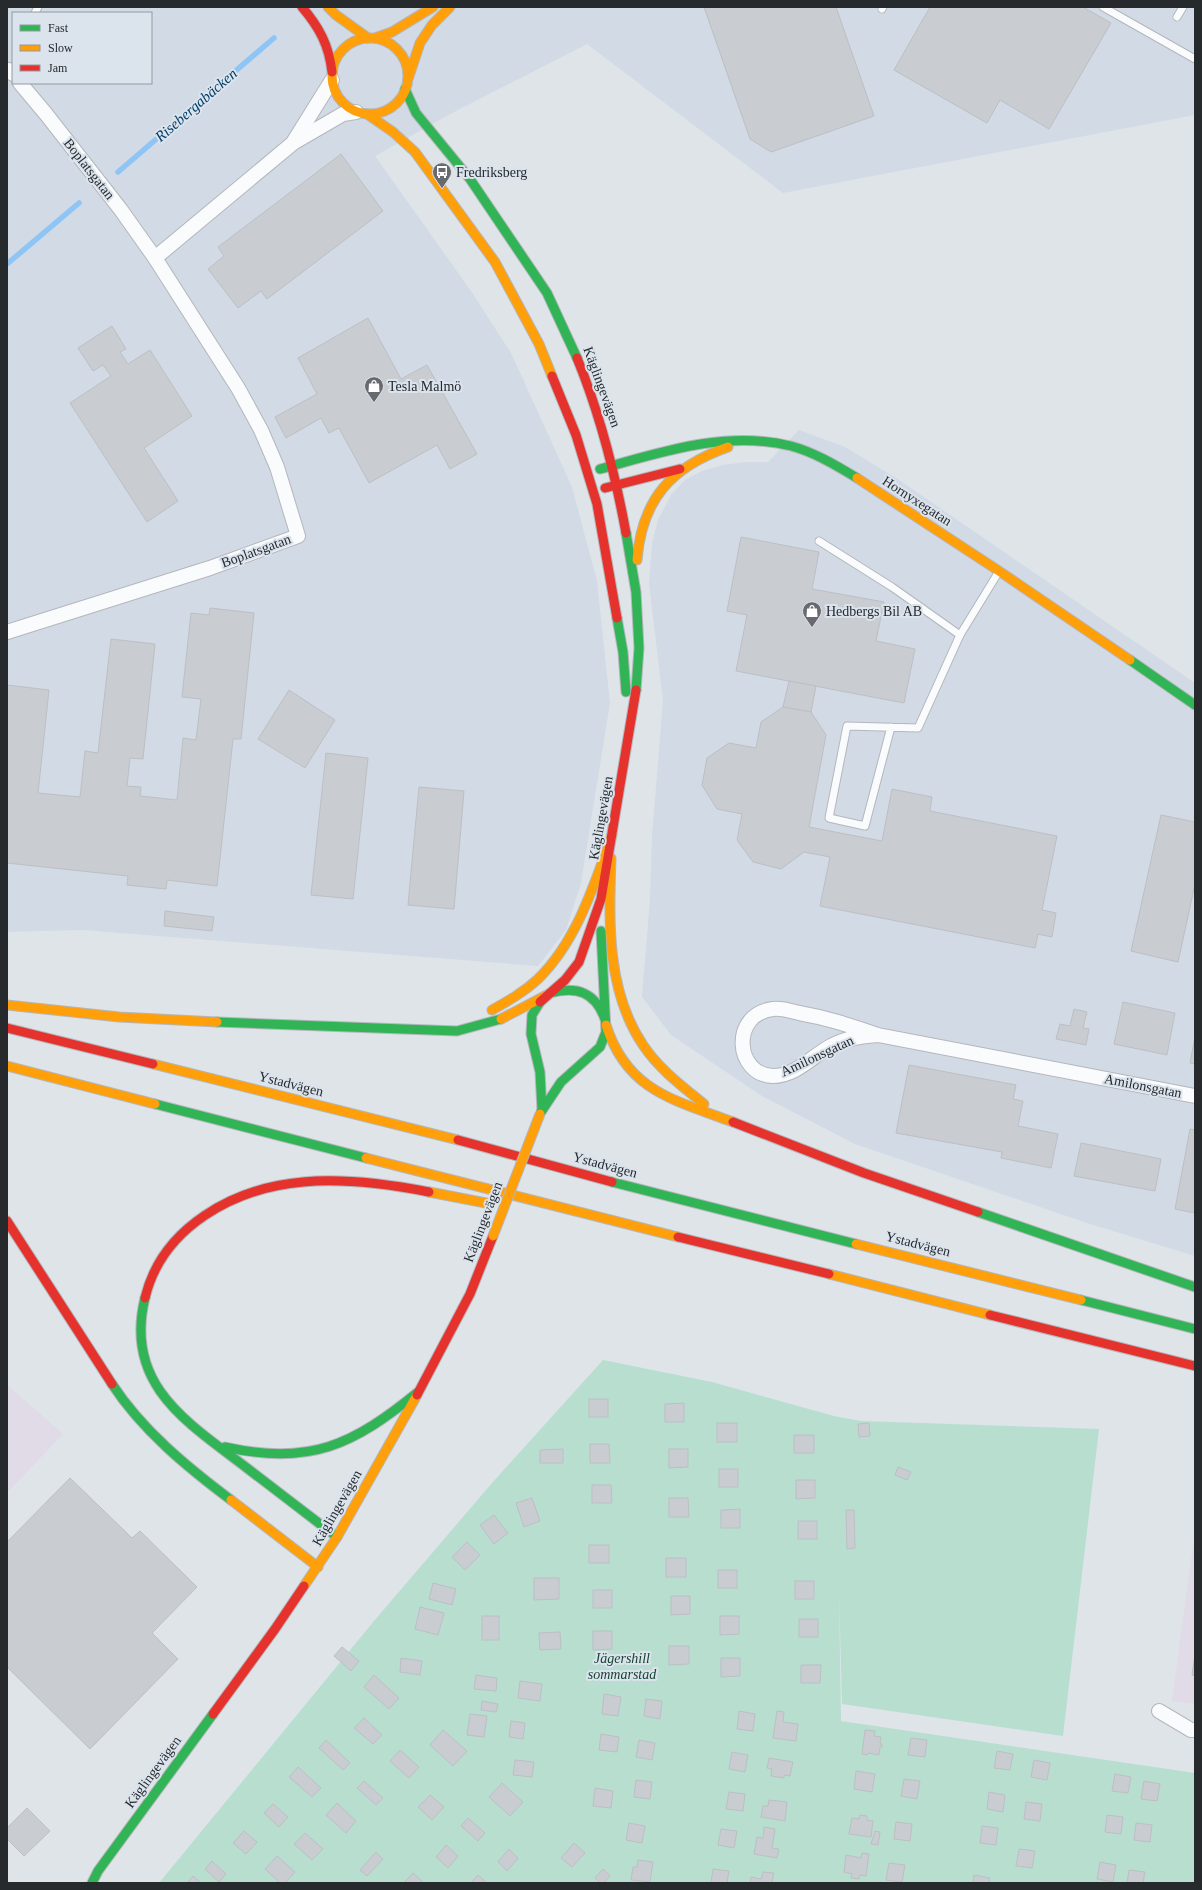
<svg xmlns="http://www.w3.org/2000/svg" width="1202" height="1890" font-family="'Times New Roman',serif">
<style>
.commercial{fill:#e0dbe7}
.built{fill:#d1dae5;fill-rule:evenodd}
.green{fill:#b8ded0}
.lines{fill:none;stroke-linecap:round;stroke-linejoin:round}
.stream{stroke:#8fc5f5;stroke-width:5.5}
.building{fill:#c9cdd1;stroke:#bcbfc3}
.lane-casing{stroke:#b4b7bb;stroke-width:9}
.street-casing{stroke:#b4b7bb;stroke-width:16}
.fast-casing{stroke:#b4b7bb;stroke-width:11}
.slow-casing{stroke:#b4b7bb;stroke-width:11}
.jam-casing{stroke:#b4b7bb;stroke-width:11}
.lane{stroke:#fafbfc;stroke-width:7}
.street{stroke:#fafbfc;stroke-width:14}
.fast{stroke:#30b455;stroke-width:9}
.slow{stroke:#ff9f0a;stroke-width:9}
.jam{stroke:#e5322d;stroke-width:9}
.slow-bridge-casing{stroke:#b4b7bb;stroke-width:11;stroke-linecap:butt}
.slow-bridge{stroke:#ff9f0a;stroke-width:9}
.labels{text-anchor:middle;dominant-baseline:central;stroke-width:4;stroke-linejoin:round;paint-order:stroke}
.street-label{font-size:14px;fill:#262a2d;stroke:#dbe3ed}
.poi-label{font-size:14px;fill:#262a2d;stroke:#dbe3ed;text-anchor:start}
.park-label{font-size:14px;font-style:italic;fill:#154432;stroke:#dbe3ed}
.water-label{font-size:15px;font-style:italic;fill:#003b64;stroke:#dbe3ed}
</style>
<rect width="100%" height="100%" fill="#dfe4e9"/>
<!-- commercial -->
<g class="commercial">
<polygon points="7,1385 63,1434 7,1493"/>
<polygon points="1195,1531 1195,1704 1172,1701"/>
</g>
<!-- built -->
<g class="built">
<path d="M7,7H1195V115L783,193L587,44L454,112L375,156L471,291L511,353L572,487L597,581L610,703L581,883L566,930L538,966L83,930L7,932ZM13,13H151V83H13Z"/>
<polygon points="799,430 845,447 899,480 1195,683 1195,1256 1087,1223 855,1144 762,1096 671,1035 642,997 650,900 652,836 663,701 649,583 652,543 658,520 671,495 685,480 702,471 723,465 746,462 768,462"/>
</g>
<!-- green -->
<polygon class="green" points="603,1360 712,1382 834,1416 861,1421 1099,1429 1063,1736 842,1704 839,1592 841,1721 1195,1773 1195,1883 159,1883 374,1621 492,1483"/>
<g class="lines">
<!-- stream -->
<g class="stream">
<polyline points="118,172 274,38"/>
<polyline points="7,264 79,203"/>
</g>
</g>
<!-- building -->
<g class="building">
<polygon points="704,7 836,7 874,116 771,152 750,139"/>
<polygon points="930,7 1083,7 1111,23 1049,129 1000,100 987,123 894,70"/>
<polygon points="341,154 383,211 267,299 261,291 238,308 208,269 224,256 218,247"/>
<polygon points="368,318 401,379 427,365 477,454 450,469 437,445 369,483 339,428 329,433 321,418 286,438 275,417 317,394 298,358"/>
<polygon points="112,326 126,349 120,352 128,364 150,350 192,416 144,448 178,501 147,522 70,403 111,376 103,365 93,371 78,348"/>
<polygon points="741,537 819,552 812,589 884,602 876,641 915,649 904,703 736,671 747,615 727,611"/>
<polygon points="210,608 254,613 241,739 233,739 217,886 167,880 166,889 127,885 128,876 7,863 7,685 49,690 38,793 80,797 85,751 98,753 111,639 155,644 143,759 130,758 127,786 141,787 140,796 177,800 183,738 196,740 201,699 182,697 191,613 209,615"/>
<polygon points="789,681 816,686 811,712 783,707"/>
<polygon points="289,690 335,720 305,768 258,739"/>
<polygon points="783,707 811,712 826,735 809,827 882,841 892,789 932,797 930,811 1057,836 1042,910 1056,913 1052,937 1038,934 1035,948 820,906 830,857 804,852 781,869 753,862 737,840 742,814 717,809 702,785 707,758 729,743 756,748 761,722"/>
<polygon points="326,753 368,758 353,899 311,895"/>
<polygon points="419,787 464,791 454,909 408,905"/>
<polygon points="1161,815 1195,822 1195,884 1178,962 1131,951"/>
<polygon points="165,911 214,917 212,931 164,926"/>
<polygon points="1123,1002 1175,1013 1167,1055 1114,1044"/>
<polygon points="1074,1009 1087,1012 1083,1028 1089,1029 1086,1045 1056,1039 1060,1024 1070,1026"/>
<polygon points="1195,1037 1195,1064 1190,1063"/>
<polygon points="909,1065 1016,1085 1013,1099 1023,1101 1018,1126 1058,1134 1051,1168 1001,1158 1002,1152 896,1133"/>
<polygon points="1190,1129 1195,1130 1195,1213 1175,1209"/>
<polygon points="1081,1143 1161,1159 1155,1191 1074,1176"/>
<rect x="589" y="1399" width="19" height="18"/>
<polygon points="684,1403 684,1422 665,1422 665,1404"/>
<rect x="717" y="1423" width="20" height="19"/>
<polygon points="869,1423 870,1436 859,1437 858,1424"/>
<rect x="794" y="1435" width="20" height="18"/>
<polygon points="590,1444 609,1444 610,1463 590,1463"/>
<polygon points="563,1449 563,1463 540,1463 540,1450"/>
<polygon points="669,1449 688,1449 688,1467 669,1468"/>
<polygon points="898,1467 911,1472 907,1480 895,1475"/>
<rect x="719" y="1469" width="19" height="18"/>
<polygon points="70,1478 132,1538 140,1531 197,1587 152,1633 178,1659 90,1749 7,1667 7,1542"/>
<polygon points="796,1480 815,1480 815,1498 796,1499"/>
<polygon points="592,1485 611,1485 612,1503 592,1503"/>
<polygon points="532,1498 540,1521 524,1527 516,1503"/>
<polygon points="669,1498 688,1498 689,1517 669,1517"/>
<polygon points="740,1509 740,1528 721,1528 721,1510"/>
<polygon points="846,1510 854,1510 855,1548 847,1549"/>
<polygon points="494,1515 508,1533 494,1544 480,1525"/>
<rect x="798" y="1521" width="19" height="18"/>
<polygon points="467,1542 480,1555 465,1570 452,1557"/>
<rect x="589" y="1545" width="20" height="18"/>
<rect x="666" y="1558" width="20" height="19"/>
<rect x="718" y="1570" width="19" height="18"/>
<polygon points="534,1578 559,1578 559,1599 534,1600"/>
<rect x="795" y="1581" width="19" height="18"/>
<polygon points="433,1583 456,1589 452,1605 429,1599"/>
<rect x="593" y="1590" width="19" height="18"/>
<polygon points="671,1596 690,1596 690,1614 671,1615"/>
<polygon points="420,1607 444,1613 438,1635 415,1629"/>
<rect x="482" y="1616" width="17" height="24"/>
<polygon points="720,1616 739,1616 739,1634 720,1635"/>
<rect x="799" y="1619" width="19" height="18"/>
<polygon points="593,1631 612,1631 612,1649 593,1650"/>
<polygon points="560,1632 561,1649 540,1650 539,1633"/>
<polygon points="669,1646 689,1646 689,1664 669,1665"/>
<polygon points="342,1647 359,1661 351,1671 334,1656"/>
<polygon points="1195,1654 1195,1676 1192,1675"/>
<polygon points="401,1658 422,1661 420,1675 400,1672"/>
<polygon points="721,1658 740,1658 740,1676 721,1677"/>
<polygon points="801,1665 821,1665 820,1683 801,1683"/>
<polygon points="374,1675 399,1698 389,1709 364,1687"/>
<polygon points="476,1675 497,1678 496,1691 474,1689"/>
<polygon points="520,1681 542,1684 540,1701 518,1698"/>
<polygon points="604,1694 621,1697 618,1716 602,1714"/>
<polygon points="646,1699 662,1701 660,1719 644,1716"/>
<polygon points="482,1701 498,1704 496,1712 481,1710"/>
<polygon points="739,1711 755,1714 753,1731 737,1729"/>
<polygon points="777,1711 784,1712 783,1722 798,1724 796,1741 773,1738"/>
<polygon points="470,1714 487,1716 484,1737 467,1735"/>
<polygon points="364,1718 382,1735 373,1744 354,1728"/>
<polygon points="511,1721 525,1723 523,1739 509,1737"/>
<polygon points="443,1730 467,1751 453,1766 430,1745"/>
<polygon points="865,1730 875,1731 874,1736 881,1737 880,1744 882,1744 882,1747 880,1747 879,1755 868,1753 867,1755 862,1754"/>
<polygon points="601,1734 619,1737 617,1752 599,1750"/>
<polygon points="911,1738 927,1740 925,1757 908,1755"/>
<polygon points="326,1740 350,1763 343,1770 319,1748"/>
<polygon points="639,1740 655,1743 652,1760 636,1757"/>
<polygon points="400,1750 419,1767 409,1778 390,1761"/>
<polygon points="997,1751 1013,1754 1010,1770 994,1768"/>
<polygon points="732,1752 748,1755 745,1772 729,1769"/>
<polygon points="769,1758 793,1762 790,1776 784,1775 784,1778 771,1776 772,1769 767,1768"/>
<polygon points="515,1760 534,1762 532,1777 513,1775"/>
<polygon points="1034,1760 1050,1763 1047,1780 1031,1777"/>
<polygon points="298,1767 321,1788 312,1797 289,1777"/>
<polygon points="856,1771 875,1774 872,1792 854,1789"/>
<polygon points="1115,1774 1131,1777 1128,1793 1112,1791"/>
<polygon points="904,1779 920,1781 917,1799 901,1796"/>
<polygon points="636,1780 652,1782 650,1799 634,1797"/>
<polygon points="364,1781 383,1798 376,1805 357,1788"/>
<polygon points="1144,1781 1160,1784 1157,1801 1141,1799"/>
<polygon points="502,1783 523,1802 510,1816 489,1797"/>
<polygon points="595,1788 613,1791 611,1808 593,1806"/>
<polygon points="729,1792 745,1794 743,1811 726,1809"/>
<polygon points="989,1792 1005,1795 1003,1812 987,1809"/>
<polygon points="430,1795 444,1807 432,1820 418,1807"/>
<polygon points="769,1800 787,1802 785,1821 761,1817 763,1806 768,1806"/>
<polygon points="1026,1802 1042,1804 1040,1821 1024,1819"/>
<polygon points="337,1803 356,1821 346,1833 326,1815"/>
<polygon points="273,1804 288,1817 279,1827 264,1813"/>
<polygon points="27,1808 50,1831 24,1856 7,1839 7,1828"/>
<polygon points="860,1815 867,1816 867,1820 873,1821 871,1837 849,1834 852,1818 859,1819"/>
<polygon points="1107,1815 1123,1817 1121,1834 1105,1832"/>
<polygon points="468,1818 485,1833 478,1841 461,1826"/>
<polygon points="896,1822 912,1824 910,1841 894,1839"/>
<polygon points="629,1823 645,1826 642,1843 626,1840"/>
<polygon points="1136,1823 1152,1825 1150,1842 1134,1840"/>
<polygon points="982,1826 998,1828 996,1845 980,1843"/>
<polygon points="764,1827 775,1829 772,1848 779,1849 777,1858 754,1854 757,1837 763,1838"/>
<polygon points="721,1829 737,1831 734,1848 718,1845"/>
<polygon points="244,1831 257,1842 246,1854 233,1843"/>
<polygon points="875,1831 880,1832 878,1845 871,1844"/>
<polygon points="305,1833 323,1849 312,1860 294,1844"/>
<polygon points="574,1843 585,1853 572,1867 561,1858"/>
<polygon points="446,1845 458,1856 448,1868 436,1857"/>
<polygon points="509,1849 518,1858 507,1871 498,1862"/>
<polygon points="1019,1849 1035,1851 1032,1868 1016,1866"/>
<polygon points="376,1852 383,1859 367,1876 360,1870"/>
<polygon points="862,1853 869,1854 866,1876 860,1875 859,1879 851,1878 852,1874 844,1872 846,1855 861,1858"/>
<polygon points="277,1856 295,1872 285,1883 280,1883 265,1869"/>
<polygon points="638,1860 653,1862 650,1882 631,1880 633,1867 637,1867"/>
<polygon points="212,1861 226,1874 219,1882 205,1869"/>
<polygon points="1100,1862 1116,1865 1113,1882 1097,1879"/>
<polygon points="889,1863 905,1865 902,1882 886,1880"/>
<polygon points="603,1869 610,1876 604,1883 600,1883 595,1878"/>
<polygon points="713,1869 729,1871 727,1883 711,1883"/>
<polygon points="1129,1870 1145,1872 1143,1883 1127,1883"/>
<polygon points="763,1872 774,1873 772,1883 750,1883 751,1877 761,1879"/>
<polygon points="413,1873 424,1883 404,1883"/>
<polygon points="478,1875 487,1883 471,1883"/>
<polygon points="974,1875 990,1878 989,1883 973,1883"/>
<polygon points="193,1876 201,1883 188,1882"/>
</g>
<g class="lines">
<defs>
<g id="lane">
<polyline points="1103,7 1195,59"/>
<polyline points="882,9 883,7"/>
<polyline points="35,13 38,7"/>
<polyline points="1177,17 1183,7"/>
<polyline points="819,541 892,587 960,635 998,573"/>
<polyline points="891,727 865,826 829,818 847,726 918,728 960,635"/>
</g>
<g id="street">
<polyline points="9,70 13,74"/>
<polyline points="294,141 332,80"/>
<polyline points="155,258 293,143 343,114 356,112"/>
<polyline points="7,632 210,568 298,536 277,467 261,430 238,388 155,258 121,210 46,114 20,83"/>
<path d="M878,1035C861,1036 846,1038 831,1046C812,1056 796,1076 773,1076C735,1075 730,1014 773,1009C782,1008 791,1011 799,1013C828,1018 851,1026 878,1035L1195,1096"/>
<polyline points="1159,1711 1191,1730 1195,1730"/>
</g>
<g id="fast">
<polyline points="405,89 416,113 470,179 547,293 577,358"/>
<path d="M600,469C662,452 726,430 791,446C814,452 837,466 857,478"/>
<polyline points="626,533 636,592 639,648 636,690"/>
<polyline points="617,618 623,652 626,692"/>
<polyline points="1130,660 1195,705"/>
<path d="M550,993C577,986 595,992 605,1019"/>
<polyline points="540,1002 532,1015 531,1034 540,1072 542,1110"/>
<polyline points="217,1022 457,1031 501,1019"/>
<polyline points="155,1104 366,1158"/>
<polyline points="541,1112 561,1082 600,1047 606,1032 601,931"/>
<polyline points="612,1182 856,1244"/>
<polyline points="978,1212 1195,1287"/>
<path d="M145,1298C124,1383 185,1421 243,1465C274,1489 306,1513 337,1537"/>
<polyline points="1081,1300 1195,1329"/>
<path d="M112,1384C142,1430 187,1467 231,1500"/>
<path d="M225,1447C310,1466 353,1445 418,1392"/>
<polyline points="92,1883 98,1871 213,1714"/>
</g>
<g id="slow">
<polyline points="328,7 336,15 368,38"/>
<polyline points="375,38 392,32 433,7"/>
<circle cx="370" cy="76" r="38"/>
<polyline points="408,79 420,43 432,25 450,7"/>
<polyline points="367,114 393,132 415,152 495,262 539,344 552,376"/>
<polyline points="857,478 999,571 1130,660"/>
<path d="M637,560C642,499 671,467 728,447"/>
<path d="M611,858C609,921 606,990 643,1045C659,1069 682,1086 704,1104"/>
<polyline points="7,1005 119,1017 217,1022"/>
<path d="M492,1010C508,1001 524,992 538,979C577,941 594,885 612,835"/>
<polyline points="501,1019 547,995"/>
<path d="M606,1025C627,1091 674,1100 733,1122"/>
<polyline points="153,1064 458,1140"/>
<polyline points="7,1066 155,1104"/>
<polyline points="366,1158 678,1237"/>
<polyline points="429,1192 486,1203"/>
<polyline points="856,1244 1081,1300"/>
<polyline points="829,1274 990,1315"/>
<polyline points="231,1500 318,1567"/>
<polyline points="304,1586 337,1537 417,1395"/>
</g>
<g id="jam">
<path d="M302,7C319,27 329,45 332,72"/>
<path d="M577,358C600,414 615,473 626,533"/>
<polyline points="552,376 576,435 597,504 617,618"/>
<polyline points="605,488 680,469"/>
<polyline points="540,1002 565,980 579,962 601,899 636,690"/>
<polyline points="7,1028 153,1064"/>
<polyline points="733,1122 864,1173 978,1212"/>
<polyline points="458,1140 612,1182"/>
<polyline points="7,1221 112,1384"/>
<polyline points="678,1237 829,1274"/>
<path d="M145,1298C162,1227 234,1188 303,1182C345,1178 388,1184 429,1192"/>
<polyline points="990,1315 1195,1366"/>
<polyline points="417,1395 470,1294 493,1236"/>
<polyline points="213,1714 275,1629 304,1586"/>
</g>
</defs>
<!-- lane casing -->
<use href="#lane" class="lane-casing"/>
<!-- street casing -->
<use href="#street" class="street-casing"/>
<!-- fast casing -->
<use href="#fast" class="fast-casing"/>
<!-- slow casing -->
<use href="#slow" class="slow-casing"/>
<!-- jam casing -->
<use href="#jam" class="jam-casing"/>
<!-- lane -->
<use href="#lane" class="lane"/>
<!-- street -->
<use href="#street" class="street"/>
<!-- fast -->
<use href="#fast" class="fast"/>
<!-- slow -->
<use href="#slow" class="slow"/>
<!-- jam -->
<use href="#jam" class="jam"/>
<defs>
<polyline id="slow-bridge" points="493,1236 540,1114"/>
</defs>
<!-- slow-bridge casing -->
<use href="#slow-bridge" class="slow-bridge-casing"/>
<!-- slow-bridge -->
<use href="#slow-bridge" class="slow-bridge"/>
</g>
<!-- icons -->
<defs>
<symbol id="bus-pin" viewBox="-11 -11 22 30"><path d="M0 17L-7.5 6A9.5 9.5 0 1 1 7.5 6Z" fill="#676b6f" stroke="#dbe3ed"/><path d="M-5-6H5V4H4V6H2V4H-2V6H-4V4H-5ZM-3.5-4V0h7V-4ZM-3.5 1.2v1.5H-2V1.2ZM2 1.2v1.5H3.5V1.2Z" fill="#fff"/></symbol>
<symbol id="shop-pin" viewBox="-11 -11 22 30"><path d="M0 17L-7.5 6A9.5 9.5 0 1 1 7.5 6Z" fill="#676b6f" stroke="#dbe3ed"/><path d="M-5-2.5h2.3a2.7 3.5 0 0 1 5.4 0H5L5.5 6h-11ZM-1.5-2.5h3a1.5 2.3 0 0 0-3 0Z" fill="#fff"/></symbol>
</defs>
<g fill-rule="evenodd">
<use href="#bus-pin" x="431" y="161" width="22" height="30"/>
<use href="#shop-pin" x="363" y="375" width="22" height="30"/>
<use href="#shop-pin" x="801" y="600" width="22" height="30"/>
</g>
<g class="labels">
<!-- street labels -->
<g class="street-label">
<text transform="translate(89 169) rotate(52)">Boplatsgatan</text>
<text transform="translate(602 387) rotate(70)">Käglingevägen</text>
<text transform="translate(917 501) rotate(33)">Hornyxegatan</text>
<text transform="translate(256 551) rotate(-20)">Boplatsgatan</text>
<text transform="translate(601 818) rotate(-80)">Käglingevägen</text>
<text transform="translate(817 1056) rotate(-25)">Amilonsgatan</text>
<text transform="translate(291 1084) rotate(14)">Ystadvägen</text>
<text transform="translate(1143 1086) rotate(11)">Amilonsgatan</text>
<text transform="translate(605 1165) rotate(15)">Ystadvägen</text>
<text transform="translate(483 1222) rotate(-69)">Käglingevägen</text>
<text transform="translate(918 1244) rotate(14)">Ystadvägen</text>
<text transform="translate(337 1508) rotate(-60)">Käglingevägen</text>
<text transform="translate(153 1772) rotate(-54)">Käglingevägen</text>
</g>
<!-- poi labels -->
<g class="poi-label">
<text x="456" y="172">Fredriksberg</text>
<text x="388" y="386">Tesla Malmö</text>
<text x="826" y="611">Hedbergs Bil AB</text>
</g>
<!-- park labels -->
<g class="park-label">
<text x="622" y="1658">Jägershill<tspan x="622" dy="16">sommarstad</tspan></text>
</g>
<!-- water labels -->
<g class="water-label">
<text transform="translate(196 105) rotate(-41)">Risebergabäcken</text>
</g>
</g>
<!-- border -->
<rect width="1202" height="1890" fill="none" stroke="#262a2d" stroke-width="16"/>
<!-- legend -->
<rect x="12" y="12" width="140" height="72" fill="#dbe3ed" stroke="#9399a0"/>
<rect x="20" y="25" width="20" height="6" fill="#30b455" stroke="#9399a0"/>
<text x="48" y="32" font-size="12" fill="#262a2d">Fast</text>
<rect x="20" y="45" width="20" height="6" fill="#ff9f0a" stroke="#9399a0"/>
<text x="48" y="52" font-size="12" fill="#262a2d">Slow</text>
<rect x="20" y="65" width="20" height="6" fill="#e5322d" stroke="#9399a0"/>
<text x="48" y="72" font-size="12" fill="#262a2d">Jam</text>
</svg>
